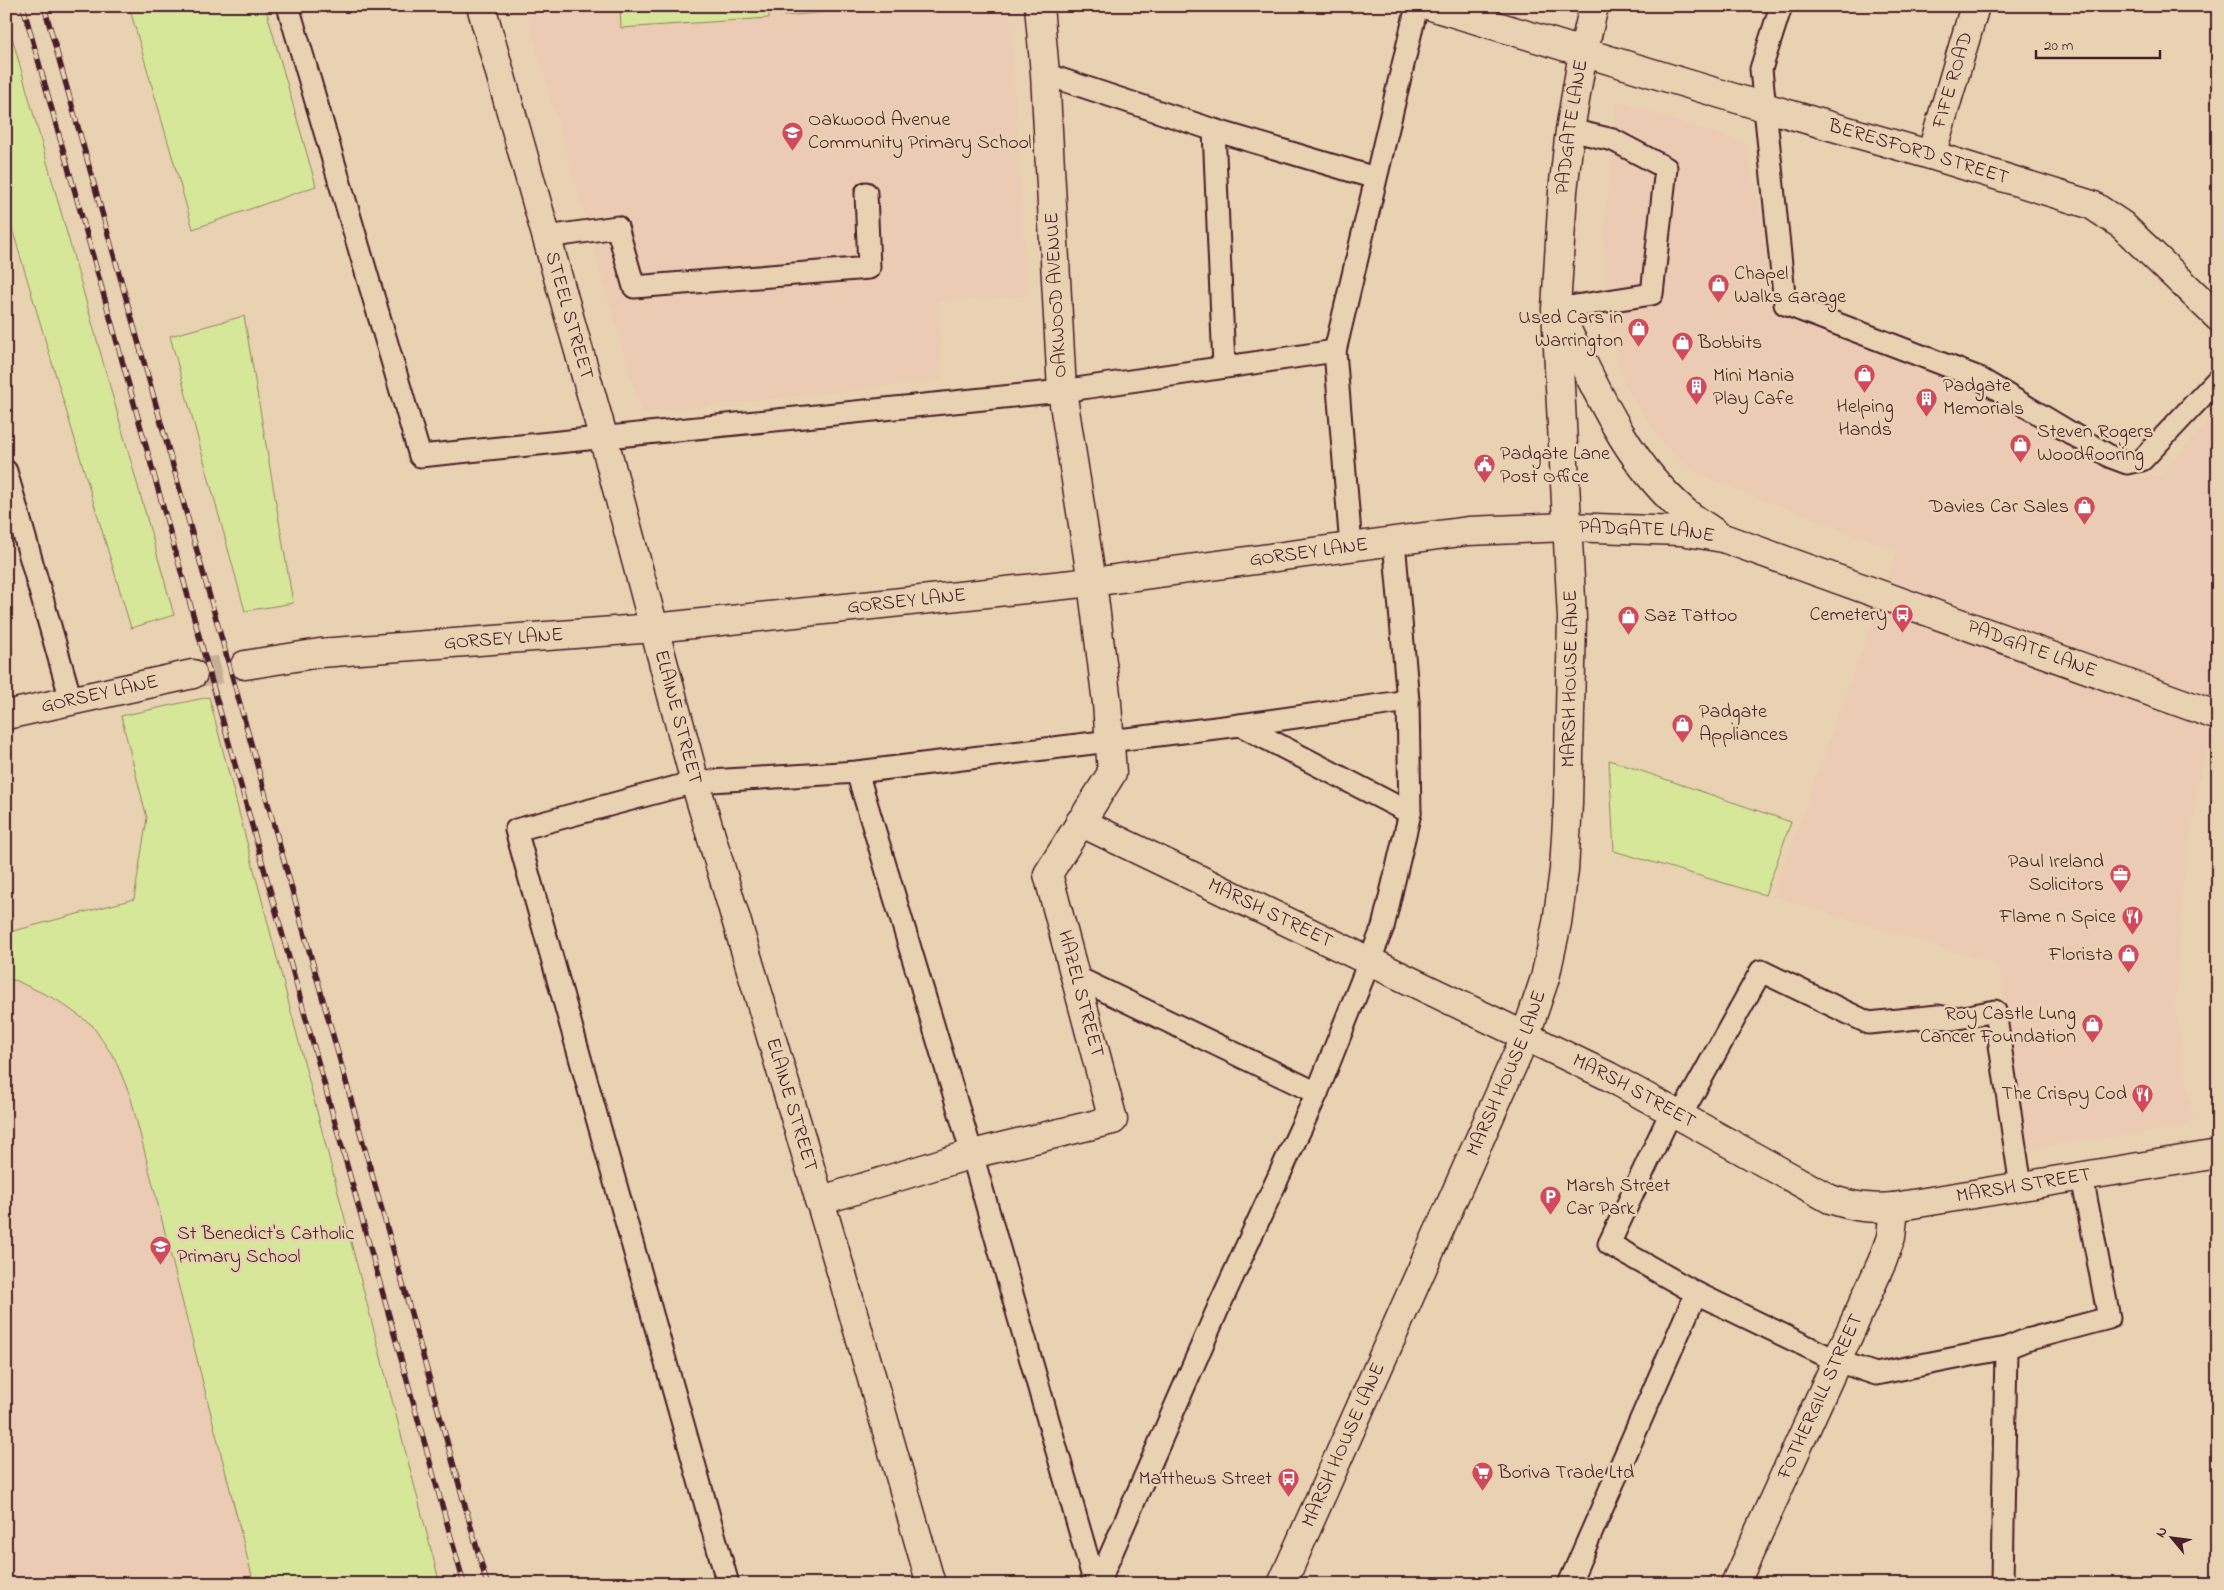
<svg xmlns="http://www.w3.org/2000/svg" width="2224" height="1590" font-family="'Indie Flower',sans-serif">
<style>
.built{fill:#ebcbb3}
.green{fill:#d7e79a;stroke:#908362}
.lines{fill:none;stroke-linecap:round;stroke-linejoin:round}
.street-tunnel{stroke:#c9ae97;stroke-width:28;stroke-dasharray:28 14;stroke-linecap:butt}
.lane-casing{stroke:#4a1f2b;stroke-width:25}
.street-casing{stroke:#4a1f2b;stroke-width:31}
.secondary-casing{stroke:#4a1f2b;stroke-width:31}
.lane{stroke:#e9d2b2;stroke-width:21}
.street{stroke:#e9d2b2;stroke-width:28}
.secondary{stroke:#e9d2b2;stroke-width:28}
.rail-casing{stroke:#4a1f2b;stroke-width:5.5}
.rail{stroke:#e9d2b2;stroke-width:4;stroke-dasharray:11;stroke-linecap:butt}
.labels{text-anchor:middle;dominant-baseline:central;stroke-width:5;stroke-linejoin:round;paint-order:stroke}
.street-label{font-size:20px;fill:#4a1f2b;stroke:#e9d2b2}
.poi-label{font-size:20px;fill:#4a1f2b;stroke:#e9d2b2;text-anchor:start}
</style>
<rect width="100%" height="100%" fill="#e9d2b2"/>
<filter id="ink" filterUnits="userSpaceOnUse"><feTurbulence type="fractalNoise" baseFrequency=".02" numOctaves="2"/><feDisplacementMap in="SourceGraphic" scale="10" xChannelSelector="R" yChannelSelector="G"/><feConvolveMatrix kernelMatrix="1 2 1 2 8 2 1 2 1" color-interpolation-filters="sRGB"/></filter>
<g filter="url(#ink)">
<!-- built -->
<g class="built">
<polygon points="525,6 1009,6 1027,296 938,302 942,380 641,413"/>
<polygon points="1618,102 1745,143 1781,316 1970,388 2132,478 2160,476 2218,410 2218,705 2197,791 2183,880 2175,1005 2193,1118 2183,1127 2025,1149 1999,965 1773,896 1898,551 1717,482 1695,471 1662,443 1625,385 1608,328 1604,231"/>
<polygon points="222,900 397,1584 6,1584 6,945"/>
</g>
<!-- green -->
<g class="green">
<polygon points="129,6 265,6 316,186 193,229"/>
<polygon points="620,6 768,6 769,18 621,28"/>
<polygon points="783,6 897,6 784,16"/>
<polygon points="6,16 174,615 131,628 6,208"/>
<polygon points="244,316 293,603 245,611 170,336"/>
<polygon points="209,697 440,1584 254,1584 131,1098 115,1059 92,1025 57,1000 17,981 6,978 6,933 134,899 147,818 121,716"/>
<polygon points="1609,760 1791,822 1765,895 1614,851"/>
</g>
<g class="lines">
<!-- street-tunnel -->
<polyline class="street-tunnel" points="193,674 245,665"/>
<defs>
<g id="lane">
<polyline points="288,6 420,456 1062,391 1335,351"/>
<polyline points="1781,6 1761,69 1785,304 1977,377 2111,457 2127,463 2142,460 2218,379"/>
<polyline points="1045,74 1214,130 1375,178"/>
<polyline points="1214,130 1224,366"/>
<polyline points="547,237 617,227 634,287 869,268 866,193"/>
<polyline points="1556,309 1652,294 1666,168 1613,140 1570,130"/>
<polyline points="6,471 71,700"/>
<polyline points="1351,547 1335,351 1417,6"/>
<polyline points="1240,725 1410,813"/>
<polyline points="857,772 972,1154 1095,1584"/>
<polyline points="1076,977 1317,1093"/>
<polyline points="1672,1110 1609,1244 1696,1293 1837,1361 1876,1374 2006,1348 2026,1340 2109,1318 2082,1177"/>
<polyline points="1681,1115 1761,971 1869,1023 1938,1016 1953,1019 1995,1011 2021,1187"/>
<polyline points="728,1584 516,830 695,782 857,772 1240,725 1408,701"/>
<polyline points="1098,1584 1220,1304 1317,1093 1383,927 1410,813 1408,701 1394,541"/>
<polyline points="1569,1584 1696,1293"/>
<polyline points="2002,1584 2006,1348"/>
</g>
<g id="street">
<path id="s1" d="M481,6L603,436L695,782L843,1278L931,1584"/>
<path id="s2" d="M1431,6L1764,107L1931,155L2092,205L2122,225L2218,317"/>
<path id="s3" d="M1931,155L1975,6"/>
<path id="s4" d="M245,665L320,653L654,628L1092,582L1468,531L1568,527"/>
<path id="s5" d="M6,715L193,674"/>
<path id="s6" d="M1080,822L1608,1076L1830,1199C1854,1207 1869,1209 1894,1207L2218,1154"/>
<polyline points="819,1201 972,1154 1113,1120 1048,874 1112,773 1107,703 1092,582 1062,391 1045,74 1039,6"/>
<path id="s7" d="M1735,1584L1882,1262L1891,1237L1894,1207"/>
</g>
<g id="secondary">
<path d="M1562,320C1596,388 1625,460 1684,511C1693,519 1705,526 1715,533"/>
<path id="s8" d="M1568,527L1681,531L1723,538L2218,716"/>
<path id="s9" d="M1282,1584L1525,1037L1545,978L1557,923L1564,870L1568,804L1572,618L1556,309L1563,191L1570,130L1583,53L1594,6"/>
</g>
</defs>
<!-- lane casing -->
<use href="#lane" class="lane-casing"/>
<!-- street casing -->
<use href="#street" class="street-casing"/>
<!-- secondary casing -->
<use href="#secondary" class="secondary-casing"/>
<!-- lane -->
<use href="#lane" class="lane"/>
<!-- street -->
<use href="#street" class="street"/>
<!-- secondary -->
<use href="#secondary" class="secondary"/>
<defs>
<g id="rail">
<polyline points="23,6 464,1584"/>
<polyline points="44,6 487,1584"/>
</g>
</defs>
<!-- rail casing -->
<use href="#rail" class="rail-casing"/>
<!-- rail -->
<use href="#rail" class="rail"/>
</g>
</g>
<!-- icons -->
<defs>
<symbol id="school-pin" viewBox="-11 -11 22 30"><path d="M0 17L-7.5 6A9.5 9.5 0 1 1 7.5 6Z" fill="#d1495b" stroke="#e9d2b2"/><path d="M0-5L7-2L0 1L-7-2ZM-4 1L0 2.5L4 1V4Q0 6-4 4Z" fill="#fff"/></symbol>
<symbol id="shop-pin" viewBox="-11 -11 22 30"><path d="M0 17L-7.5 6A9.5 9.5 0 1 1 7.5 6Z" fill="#d1495b" stroke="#e9d2b2"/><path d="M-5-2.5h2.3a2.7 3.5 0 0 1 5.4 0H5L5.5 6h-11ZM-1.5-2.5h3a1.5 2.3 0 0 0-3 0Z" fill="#fff"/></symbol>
<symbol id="building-pin" viewBox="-11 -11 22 30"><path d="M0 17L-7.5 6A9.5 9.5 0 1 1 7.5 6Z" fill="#d1495b" stroke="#e9d2b2"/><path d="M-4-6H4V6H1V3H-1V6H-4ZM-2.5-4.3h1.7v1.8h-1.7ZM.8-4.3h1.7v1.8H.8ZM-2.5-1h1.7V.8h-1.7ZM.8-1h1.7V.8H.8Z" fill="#fff"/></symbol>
<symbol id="civic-pin" viewBox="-11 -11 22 30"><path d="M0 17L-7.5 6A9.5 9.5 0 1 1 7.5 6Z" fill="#d1495b" stroke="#e9d2b2"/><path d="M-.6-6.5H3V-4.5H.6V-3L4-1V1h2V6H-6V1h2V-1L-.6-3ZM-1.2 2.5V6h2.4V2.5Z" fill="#fff"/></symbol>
<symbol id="bus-pin" viewBox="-11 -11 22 30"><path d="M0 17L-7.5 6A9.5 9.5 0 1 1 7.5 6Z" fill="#d1495b" stroke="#e9d2b2"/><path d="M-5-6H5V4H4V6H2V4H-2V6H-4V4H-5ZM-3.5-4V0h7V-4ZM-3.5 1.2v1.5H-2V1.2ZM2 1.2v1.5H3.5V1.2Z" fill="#fff"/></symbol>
<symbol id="office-pin" viewBox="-11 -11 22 30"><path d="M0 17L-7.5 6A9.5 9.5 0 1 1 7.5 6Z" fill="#d1495b" stroke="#e9d2b2"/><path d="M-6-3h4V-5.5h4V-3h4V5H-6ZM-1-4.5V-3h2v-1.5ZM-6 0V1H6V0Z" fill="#fff"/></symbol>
<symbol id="restaurant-pin" viewBox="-11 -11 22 30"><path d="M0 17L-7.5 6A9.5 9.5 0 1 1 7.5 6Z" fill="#d1495b" stroke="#e9d2b2"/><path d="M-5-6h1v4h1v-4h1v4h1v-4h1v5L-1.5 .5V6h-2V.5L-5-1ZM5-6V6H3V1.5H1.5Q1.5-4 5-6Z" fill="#fff"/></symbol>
<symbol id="parking-pin" viewBox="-11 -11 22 30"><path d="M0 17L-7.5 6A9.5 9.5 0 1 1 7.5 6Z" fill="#d1495b" stroke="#e9d2b2"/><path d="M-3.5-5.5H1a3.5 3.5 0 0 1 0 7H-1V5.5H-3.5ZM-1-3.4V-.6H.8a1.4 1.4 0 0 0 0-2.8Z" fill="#fff"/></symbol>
<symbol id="supermarket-pin" viewBox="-11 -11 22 30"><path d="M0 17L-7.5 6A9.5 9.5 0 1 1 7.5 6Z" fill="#d1495b" stroke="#e9d2b2"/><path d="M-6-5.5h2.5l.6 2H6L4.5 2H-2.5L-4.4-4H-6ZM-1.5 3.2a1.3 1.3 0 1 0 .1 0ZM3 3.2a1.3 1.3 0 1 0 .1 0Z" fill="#fff"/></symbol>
</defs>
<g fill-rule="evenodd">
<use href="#school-pin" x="780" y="120" width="25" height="34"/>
<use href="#shop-pin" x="1706" y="272" width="25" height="34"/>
<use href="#shop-pin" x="1626" y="316" width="25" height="34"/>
<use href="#shop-pin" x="1670" y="330" width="25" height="34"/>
<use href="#shop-pin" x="1852" y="362" width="25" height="34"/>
<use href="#building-pin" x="1684" y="374" width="25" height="34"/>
<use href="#building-pin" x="1914" y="386" width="25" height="34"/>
<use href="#shop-pin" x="2008" y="432" width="25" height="34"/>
<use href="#civic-pin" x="1472" y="452" width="25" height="34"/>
<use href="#shop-pin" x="2072" y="494" width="25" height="34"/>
<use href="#bus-pin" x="1890" y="602" width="25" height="34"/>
<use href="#shop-pin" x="1616" y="604" width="25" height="34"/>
<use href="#shop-pin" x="1670" y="712" width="25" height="34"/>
<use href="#office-pin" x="2108" y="862" width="25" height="34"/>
<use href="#restaurant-pin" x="2120" y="904" width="25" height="34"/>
<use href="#shop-pin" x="2116" y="942" width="25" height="34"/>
<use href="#shop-pin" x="2080" y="1012" width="25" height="34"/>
<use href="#restaurant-pin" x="2130" y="1082" width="25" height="34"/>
<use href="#parking-pin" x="1538" y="1184" width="25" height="34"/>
<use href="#school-pin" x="148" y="1234" width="25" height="34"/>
<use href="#supermarket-pin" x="1470" y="1460" width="25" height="34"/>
<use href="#bus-pin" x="1276" y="1466" width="25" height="34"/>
</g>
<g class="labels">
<!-- street labels -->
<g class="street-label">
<text stroke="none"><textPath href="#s3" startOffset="78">FIFE ROAD</textPath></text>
<text stroke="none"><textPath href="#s9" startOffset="1515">PADGATE LANE</textPath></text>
<text stroke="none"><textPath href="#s2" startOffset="509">BERESFORD STREET</textPath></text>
<text transform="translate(1057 295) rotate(-93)">OAKWOOD AVENUE</text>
<text stroke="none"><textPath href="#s1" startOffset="322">STEEL STREET</textPath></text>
<text stroke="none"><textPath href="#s8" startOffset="79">PADGATE LANE</textPath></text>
<text stroke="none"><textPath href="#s4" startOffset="1070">GORSEY LANE</textPath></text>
<text stroke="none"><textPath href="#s4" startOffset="665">GORSEY LANE</textPath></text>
<text stroke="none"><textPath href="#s4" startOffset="260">GORSEY LANE</textPath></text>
<text stroke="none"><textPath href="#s8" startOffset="484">PADGATE LANE</textPath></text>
<text stroke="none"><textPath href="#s9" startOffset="962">MARSH HOUSE LANE</textPath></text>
<text stroke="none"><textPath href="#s5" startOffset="96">GORSEY LANE</textPath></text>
<text stroke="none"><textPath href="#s1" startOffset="738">ELAINE STREET</textPath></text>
<text stroke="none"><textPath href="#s6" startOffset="211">MARSH STREET</textPath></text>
<text transform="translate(1080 994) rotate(75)">HAZEL STREET</text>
<text stroke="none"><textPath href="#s9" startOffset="558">MARSH HOUSE LANE</textPath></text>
<text stroke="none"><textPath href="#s6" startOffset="616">MARSH STREET</textPath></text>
<text stroke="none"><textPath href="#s1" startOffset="1142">ELAINE STREET</textPath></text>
<text stroke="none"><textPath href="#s6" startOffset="1036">MARSH STREET</textPath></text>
<text stroke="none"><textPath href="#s7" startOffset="206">FOTHERGILL STREET</textPath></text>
<text stroke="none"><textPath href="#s9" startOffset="152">MARSH HOUSE LANE</textPath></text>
</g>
<!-- poi labels -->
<g class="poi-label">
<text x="808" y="120">Oakwood Avenue<tspan x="808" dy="23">Community Primary School</tspan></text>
<text x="1734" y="274">Chapel<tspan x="1734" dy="23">Walks Garage</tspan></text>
<text x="1623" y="318" text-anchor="end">Used Cars in<tspan x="1623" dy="23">Warrington</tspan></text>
<text x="1698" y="343">Bobbits</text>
<text x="1713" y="376">Mini Mania<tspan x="1713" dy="23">Play Cafe</tspan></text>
<text x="1943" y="386">Padgate<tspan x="1943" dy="23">Memorials</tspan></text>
<text x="1865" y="407" text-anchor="middle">Helping<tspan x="1865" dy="23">Hands</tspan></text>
<text x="2037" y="432">Steven Rogers<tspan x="2037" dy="23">Woodflooring</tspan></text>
<text x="1500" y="454">Padgate Lane<tspan x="1500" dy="23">Post Office</tspan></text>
<text x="2069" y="507" text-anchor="end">Davies Car Sales</text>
<text x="1887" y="615" text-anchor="end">Cemetery</text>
<text x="1644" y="616">Saz Tattoo</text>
<text x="1699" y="712">Padgate<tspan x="1699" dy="23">Appliances</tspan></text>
<text x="2104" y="862" text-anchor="end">Paul Ireland<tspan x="2104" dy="23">Solicitors</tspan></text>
<text x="2116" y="917" text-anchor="end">Flame n Spice</text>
<text x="2113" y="955" text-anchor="end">Florista</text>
<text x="2076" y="1014" text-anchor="end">Roy Castle Lung<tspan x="2076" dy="23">Cancer Foundation</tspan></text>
<text x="2127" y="1094" text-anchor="end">The Crispy Cod</text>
<text x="1566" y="1186">Marsh Street<tspan x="1566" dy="23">Car Park</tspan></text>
<text x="177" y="1234">St Benedict's Catholic<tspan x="177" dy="23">Primary School</tspan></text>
<text x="1498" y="1473">Boriva Trade Ltd</text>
<text x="1272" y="1479" text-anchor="end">Matthews Street</text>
</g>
</g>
<!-- margin -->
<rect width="2224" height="1590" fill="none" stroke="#e9d2b2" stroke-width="25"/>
<rect x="12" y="12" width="2199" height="1565" fill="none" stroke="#4a1f2b" stroke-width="2" filter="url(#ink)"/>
<!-- north arrow -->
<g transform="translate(2172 1538) rotate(299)" stroke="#e9d2b2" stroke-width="4" paint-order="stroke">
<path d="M0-4L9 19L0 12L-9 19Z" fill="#4a1f2b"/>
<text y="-8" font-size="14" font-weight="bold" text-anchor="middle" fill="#4a1f2b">N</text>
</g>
<!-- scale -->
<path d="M2036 50v8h124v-8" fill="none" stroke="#4a1f2b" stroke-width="2.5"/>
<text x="2044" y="50" font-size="15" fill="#4a1f2b" stroke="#e9d2b2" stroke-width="4" paint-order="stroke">20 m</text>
</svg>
